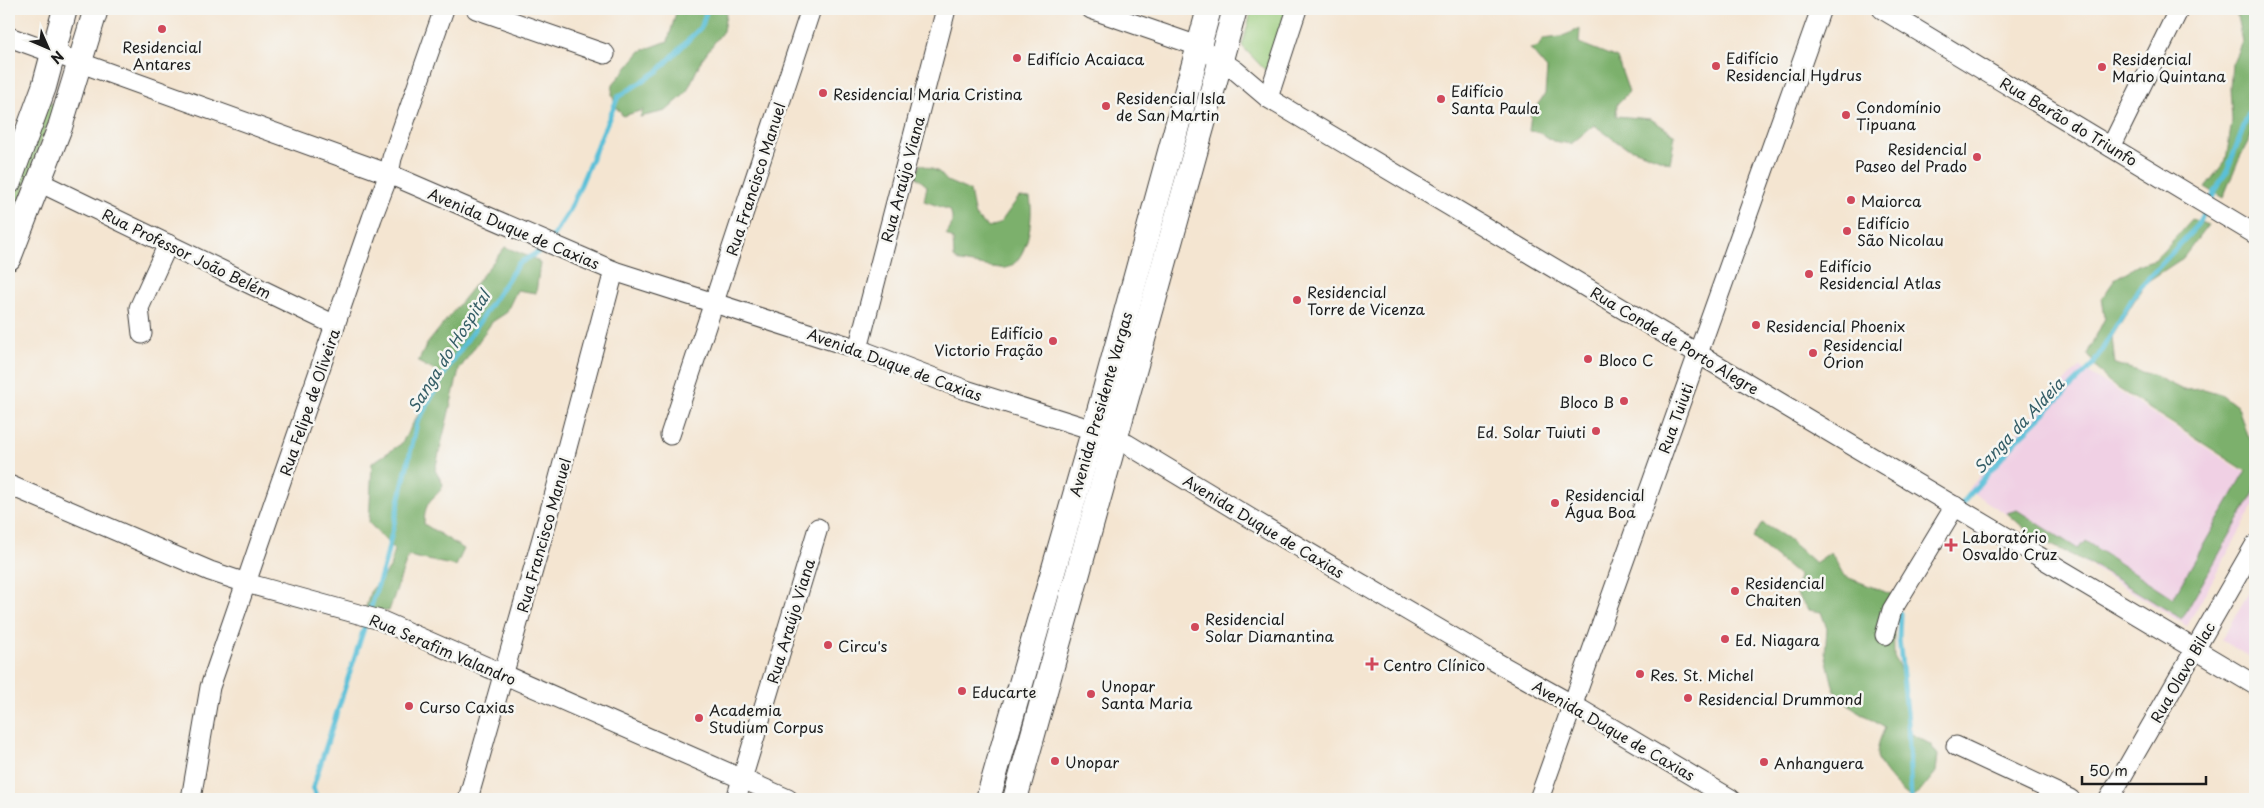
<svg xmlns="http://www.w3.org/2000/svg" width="2264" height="808" font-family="'Playpen Sans',sans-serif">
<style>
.built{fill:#f0d0e4}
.green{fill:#9acc7c;stroke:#5b744c}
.forest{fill:#7bb06c;stroke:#4c6644}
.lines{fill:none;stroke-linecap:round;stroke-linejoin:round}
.stream{stroke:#5ac0d8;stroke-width:5}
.minor-casing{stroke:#3c3a37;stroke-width:21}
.major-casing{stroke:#3c3a37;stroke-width:26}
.minor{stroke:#fff;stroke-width:19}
.major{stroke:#fff;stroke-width:24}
.poi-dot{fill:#d1495b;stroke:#f6f6f2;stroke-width:2}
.labels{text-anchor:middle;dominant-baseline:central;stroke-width:5;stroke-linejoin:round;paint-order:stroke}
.poi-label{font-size:15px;fill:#1c1c1c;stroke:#f6f6f2;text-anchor:start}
.street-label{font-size:15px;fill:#1c1c1c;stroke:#f6f6f2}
.water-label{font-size:16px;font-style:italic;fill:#355e67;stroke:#f6f6f2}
</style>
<rect width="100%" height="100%" fill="#f6f6f2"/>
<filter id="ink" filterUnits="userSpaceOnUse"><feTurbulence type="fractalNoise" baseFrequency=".02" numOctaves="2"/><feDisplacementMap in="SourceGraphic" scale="10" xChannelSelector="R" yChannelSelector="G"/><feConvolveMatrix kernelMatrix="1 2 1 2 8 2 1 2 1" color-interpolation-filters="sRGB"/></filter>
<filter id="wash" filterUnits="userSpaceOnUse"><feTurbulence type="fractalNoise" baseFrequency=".0096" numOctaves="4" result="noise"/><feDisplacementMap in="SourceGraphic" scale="20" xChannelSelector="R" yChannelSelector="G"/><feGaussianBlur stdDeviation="1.12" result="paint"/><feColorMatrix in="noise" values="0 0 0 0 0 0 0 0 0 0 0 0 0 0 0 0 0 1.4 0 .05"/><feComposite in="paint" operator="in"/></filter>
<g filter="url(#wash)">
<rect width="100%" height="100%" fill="#f4e5d1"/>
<!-- built -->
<g class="built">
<polygon points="2080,367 2255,479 2255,504 2187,626 1968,490 2026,422"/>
<polygon points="2255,582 2255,660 2221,640"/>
</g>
<!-- green -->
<g class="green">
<polygon points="1252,9 1288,9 1268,73 1242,46"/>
<polygon points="49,103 55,104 9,229 9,214"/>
</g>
<!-- forest -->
<g class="forest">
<polygon points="677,9 727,9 723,31 702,59 686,93 666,111 640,117 643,110 623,116 616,107 612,94 613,84 641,51 668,41"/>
<polygon points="2242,9 2255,9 2255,113 2251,136 2238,161 2223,198 2205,187 2226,160 2232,121 2230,88 2232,64 2242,42 2237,16"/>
<polygon points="1580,29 1579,43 1617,58 1629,92 1617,104 1616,116 1651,119 1675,135 1670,163 1620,144 1594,125 1571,144 1553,141 1539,132 1529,131 1531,114 1545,94 1547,69 1530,49 1538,47 1543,39 1560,37"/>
<path d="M920,164L939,172L947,181L970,191L975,216L989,228L1000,223L1019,197L1030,198C1034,216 1028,262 1006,268C999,269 969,263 960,262L954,258L953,239L946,235C952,227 954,220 950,210L924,201L927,186L916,177Z"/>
<polygon points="2192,219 2208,225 2183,258 2145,283 2112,337 2115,364 2155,376 2183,390 2204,389 2221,394 2238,407 2246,433 2255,445 2255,491 2182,619 2098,568 2033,536 2007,513 2017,510 2078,549 2085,541 2173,598 2246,471 2108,382 2087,354 2105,318 2102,298 2116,278 2140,264 2156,259"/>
<path d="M505,247L537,260L540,264L536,293L517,290L506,313L492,322L459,370L435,470L443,484C441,494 432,496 428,504C425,509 424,519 424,524L464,549L456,566L408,556L389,611H365L370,592L390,568L394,549L369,523L372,463L401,444L438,381L437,372L418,362L427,344Z"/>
<path d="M1762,523L1787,538L1815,563L1831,552L1844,576L1893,595L1894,656L1901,671L1909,733L1930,744L1938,755L1936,772L1920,792L1911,798C1901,791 1877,767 1877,755C1877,746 1881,736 1885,728L1848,705L1834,690L1825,653L1827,629L1821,612L1808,610L1795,592L1799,576L1753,538Z"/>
</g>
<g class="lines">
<!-- stream -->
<g class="stream">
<polyline points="551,239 570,210 618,97 658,71 702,26 707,9"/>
<polyline points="1960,506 2016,441 2093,365 2138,289 2196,227 2228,168 2255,97"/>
<polyline points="1900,613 1899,639 1908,721 1911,799"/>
<polyline points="317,799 313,787 385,563 417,423 446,371 518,264 543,249 546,246"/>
</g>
</g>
</g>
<g filter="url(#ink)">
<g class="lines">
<defs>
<g id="minor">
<polyline points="476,9 605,54"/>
<polyline points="1091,9 1198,46 1235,70 1268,98 2255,685"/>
<polyline points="1882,9 2255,234"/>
<polyline points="9,37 389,174 614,271 858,349 966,390 1093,430 1127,444 1253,520 1485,656 1573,705 1731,799"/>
<polyline points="1268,98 1297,9"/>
<polyline points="2111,147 2179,9"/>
<polyline points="39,182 335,325"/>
<polyline points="142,334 139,308 168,244"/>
<polyline points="858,349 946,9"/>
<polyline points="670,435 811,9"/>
<polyline points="9,485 210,571 246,583 380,620 788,799"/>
<polyline points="1885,635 1892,610 1955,506"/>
<polyline points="1956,746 2070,799"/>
<polyline points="191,799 210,687 372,218 389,174 392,158 444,9"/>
<polyline points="468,799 556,489 614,271"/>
<polyline points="736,799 818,528"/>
<polyline points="1539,799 1821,9"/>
<polyline points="2109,799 2255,545"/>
</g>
<g id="major">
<polyline points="9,182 44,87 65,9"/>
<polyline points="9,258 60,127 96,9"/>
<polyline points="988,799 1101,404 1209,9"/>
<polyline points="1015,799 1235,9"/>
</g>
</defs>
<!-- minor casing -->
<use href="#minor" class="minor-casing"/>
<!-- major casing -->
<use href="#major" class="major-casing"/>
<!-- minor -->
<use href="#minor" class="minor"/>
<!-- major -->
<use href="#major" class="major"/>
</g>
</g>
<!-- markers -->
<g class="poi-dot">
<circle cx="162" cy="29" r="5"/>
<circle cx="1017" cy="58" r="5"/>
<circle cx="1716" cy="66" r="5"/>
<circle cx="2102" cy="67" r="5"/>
<circle cx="823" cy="93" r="5"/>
<circle cx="1441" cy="99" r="5"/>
<circle cx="1106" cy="106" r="5"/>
<circle cx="1846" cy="115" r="5"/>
<circle cx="1977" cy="157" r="5"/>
<circle cx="1851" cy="200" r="5"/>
<circle cx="1847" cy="231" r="5"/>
<circle cx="1809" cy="274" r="5"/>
<circle cx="1297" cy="300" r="5"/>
<circle cx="1756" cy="325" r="5"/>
<circle cx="1053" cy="341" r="5"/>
<circle cx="1813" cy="353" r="5"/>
<circle cx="1588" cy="359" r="5"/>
<circle cx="1624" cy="401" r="5"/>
<circle cx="1596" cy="431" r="5"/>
<circle cx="1555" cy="503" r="5"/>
<path d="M1948.5 537.5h5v5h5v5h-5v5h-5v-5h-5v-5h5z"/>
<circle cx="1735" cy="591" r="5"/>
<circle cx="1195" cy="627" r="5"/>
<circle cx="1725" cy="639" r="5"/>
<circle cx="828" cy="645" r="5"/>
<path d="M1369.5 656.5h5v5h5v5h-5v5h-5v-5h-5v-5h5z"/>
<circle cx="1640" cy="674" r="5"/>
<circle cx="962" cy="691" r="5"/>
<circle cx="1091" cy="694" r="5"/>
<circle cx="1688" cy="698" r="5"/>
<circle cx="409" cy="706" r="5"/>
<circle cx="699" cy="718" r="5"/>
<circle cx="1055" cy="761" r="5"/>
<circle cx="1764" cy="762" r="5"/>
</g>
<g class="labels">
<!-- poi labels -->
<g class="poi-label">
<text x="162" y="46" text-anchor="middle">Residencial<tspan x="162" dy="17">Antares</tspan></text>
<text x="1726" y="57">Edifício<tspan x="1726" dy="17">Residencial Hydrus</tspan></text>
<text x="1027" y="58">Edifício Acaiaca</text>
<text x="2112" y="58">Residencial<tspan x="2112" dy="17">Mario Quintana</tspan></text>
<text x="1451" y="90">Edifício<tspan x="1451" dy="17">Santa Paula</tspan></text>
<text x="833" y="93">Residencial Maria Cristina</text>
<text x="1116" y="97">Residencial Isla<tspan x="1116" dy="17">de San Martin</tspan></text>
<text x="1856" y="106">Condomínio<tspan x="1856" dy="17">Tipuana</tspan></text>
<text x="1967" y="148" text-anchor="end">Residencial<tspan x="1967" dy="17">Paseo del Prado</tspan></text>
<text x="1861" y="200">Maiorca</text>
<text x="1857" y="222">Edifício<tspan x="1857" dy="17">São Nicolau</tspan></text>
<text x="1819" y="265">Edifício<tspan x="1819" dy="17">Residencial Atlas</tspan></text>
<text x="1307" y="291">Residencial<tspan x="1307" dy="17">Torre de Vicenza</tspan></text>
<text x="1766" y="325">Residencial Phoenix</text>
<text x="1043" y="332" text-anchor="end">Edifício<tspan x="1043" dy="17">Victorio Fração</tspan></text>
<text x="1823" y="344">Residencial<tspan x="1823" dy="17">Órion</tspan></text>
<text x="1598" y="359">Bloco C</text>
<text x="1614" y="401" text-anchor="end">Bloco B</text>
<text x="1586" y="431" text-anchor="end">Ed. Solar Tuiuti</text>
<text x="1565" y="494">Residencial<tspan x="1565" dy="17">Água Boa</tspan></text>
<text x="1962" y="536">Laboratório<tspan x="1962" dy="17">Osvaldo Cruz</tspan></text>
<text x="1745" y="582">Residencial<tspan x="1745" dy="17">Chaiten</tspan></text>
<text x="1205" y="618">Residencial<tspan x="1205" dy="17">Solar Diamantina</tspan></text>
<text x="1735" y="639">Ed. Niagara</text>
<text x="838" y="645">Circu's</text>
<text x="1383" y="664">Centro Clínico</text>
<text x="1650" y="674">Res. St. Michel</text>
<text x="1101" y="685">Unopar<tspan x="1101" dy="17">Santa Maria</tspan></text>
<text x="972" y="691">Educarte</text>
<text x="1698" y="698">Residencial Drummond</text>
<text x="419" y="706">Curso Caxias</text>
<text x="709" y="709">Academia<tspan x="709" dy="17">Studium Corpus</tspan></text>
<text x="1065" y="761">Unopar</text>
<text x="1774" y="762">Anhanguera</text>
</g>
<!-- street labels -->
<g class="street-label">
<text transform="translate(2069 121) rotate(31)">Rua Barão do Triunfo</text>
<text transform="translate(755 179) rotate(-72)">Rua Francisco Manuel</text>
<text transform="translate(902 179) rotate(-75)">Rua Araújo Viana</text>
<text transform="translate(514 228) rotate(23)">Avenida Duque de Caxias</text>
<text transform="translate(187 253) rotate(26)">Rua Professor João Belém</text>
<text transform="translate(1675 340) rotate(31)">Rua Conde de Porto Alegre</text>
<text transform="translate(895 364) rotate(20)">Avenida Duque de Caxias</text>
<text transform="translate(309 402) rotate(-71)">Rua Felipe de Oliveira</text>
<text transform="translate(1100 404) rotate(-74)">Avenida Presidente Vargas</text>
<text transform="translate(1675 418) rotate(-70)">Rua Tuiuti</text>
<text transform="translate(1264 526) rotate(31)">Avenida Duque de Caxias</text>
<text transform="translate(543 535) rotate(-74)">Rua Francisco Manuel</text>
<text transform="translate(790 621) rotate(-73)">Rua Araújo Viana</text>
<text transform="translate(443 649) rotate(23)">Rua Serafim Valandro</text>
<text transform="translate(2182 672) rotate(-60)">Rua Olavo Bilac</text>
<text transform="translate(1614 730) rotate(30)">Avenida Duque de Caxias</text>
</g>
<!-- water labels -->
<g class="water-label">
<text transform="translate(448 351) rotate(-58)">Sanga do Hospital</text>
<text transform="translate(2018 425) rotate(-47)">Sanga da Aldeia</text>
</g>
</g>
<!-- margin -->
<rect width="2264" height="808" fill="none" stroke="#f6f6f2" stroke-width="30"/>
<!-- north arrow -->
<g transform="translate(48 48) rotate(135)" stroke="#f6f6f2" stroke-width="4" paint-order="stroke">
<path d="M0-4L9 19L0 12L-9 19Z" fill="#1c1c1c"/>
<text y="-8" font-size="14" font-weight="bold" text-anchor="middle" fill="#1c1c1c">N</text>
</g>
<!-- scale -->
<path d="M2082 776v8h124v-8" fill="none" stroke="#1c1c1c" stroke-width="2.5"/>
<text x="2089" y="776" font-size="15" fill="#1c1c1c" stroke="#f6f6f2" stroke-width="4" paint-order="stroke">50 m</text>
</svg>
